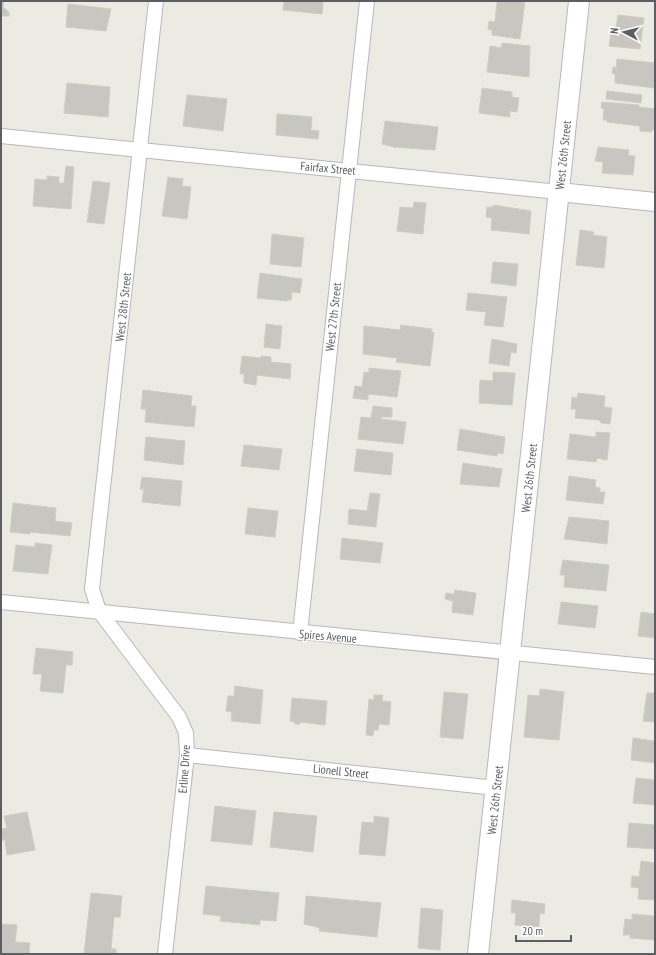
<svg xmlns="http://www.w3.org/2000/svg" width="656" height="955" font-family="'PT Sans Narrow',sans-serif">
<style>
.building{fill:#c8c6c0;stroke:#d0cdc1}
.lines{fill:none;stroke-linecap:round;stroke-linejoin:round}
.minor-casing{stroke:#b5b8bc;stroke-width:16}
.tertiary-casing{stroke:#b5b8bc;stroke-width:20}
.secondary-casing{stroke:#b6b8be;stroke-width:22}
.minor{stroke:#fff;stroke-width:14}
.tertiary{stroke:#fff;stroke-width:18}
.secondary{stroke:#fff;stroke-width:20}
.labels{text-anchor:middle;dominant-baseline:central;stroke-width:3;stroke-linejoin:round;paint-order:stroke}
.street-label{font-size:12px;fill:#5b5e62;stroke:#fff}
</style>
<rect width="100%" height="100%" fill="#ecebe3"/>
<!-- building -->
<g class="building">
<polygon points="1,1 4,1 3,7 9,12 9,16 1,16"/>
<polygon points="284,1 323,1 322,14 283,10"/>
<polygon points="497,1 525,1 520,39 492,35 492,30 488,29 489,21 495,22"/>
<polygon points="68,4 111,9 106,31 66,27"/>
<polygon points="618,15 644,18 640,49 609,46 611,33 615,34"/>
<polygon points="502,43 530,46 529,77 487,72 490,46 501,48"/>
<polygon points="617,59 655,63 654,88 615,83 615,74 612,73 613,67 616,68"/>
<polygon points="67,83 110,87 108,117 64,113"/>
<polygon points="482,88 512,92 512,97 519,98 517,112 510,111 510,117 479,113"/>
<polygon points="607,91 642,95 641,103 606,99"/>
<polygon points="187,95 227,99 223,131 183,126"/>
<polygon points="602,102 639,105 639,107 655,109 654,129 651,132 640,131 640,126 607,122 607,120 603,120 604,109 601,108"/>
<polygon points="277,114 312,117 311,130 319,131 318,139 276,135"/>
<polygon points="385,121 438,127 435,150 394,147 382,144"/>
<polygon points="598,147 629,150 628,155 635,156 633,175 602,173 603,162 595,161"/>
<polygon points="66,166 74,167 71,209 33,206 35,179 47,180 47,176 59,177 59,183 64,183"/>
<polygon points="168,177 183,179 182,186 191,187 187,219 162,216"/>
<polygon points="93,181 110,183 104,224 87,222"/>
<polygon points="414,202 426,203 423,234 397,231 400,207 413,208"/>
<polygon points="493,205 531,211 529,234 491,230 492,218 486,217 487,207 493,207"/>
<polygon points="580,230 594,232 593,235 607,237 604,268 576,265"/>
<polygon points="272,234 304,238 301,267 270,264"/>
<polygon points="493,262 518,264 516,286 491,283"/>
<polygon points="260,273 302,279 300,293 292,292 291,300 288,300 287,301 257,298"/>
<polygon points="468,293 507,297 503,327 484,325 486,312 466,310"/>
<polygon points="266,324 282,326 280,349 264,347"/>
<polygon points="401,325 432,329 431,332 434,332 430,366 396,362 397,358 363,354 364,326 400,330"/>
<polygon points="492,339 517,344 516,353 511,352 509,366 489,363"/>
<polygon points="242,356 261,358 261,356 271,357 271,362 291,364 290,379 257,375 256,385 244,383 244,374 240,374"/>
<polygon points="369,368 401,371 397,397 368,394 368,400 353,398 355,386 362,387 364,372 369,373"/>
<polygon points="493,372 515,373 512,405 479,403 480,380 493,381"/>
<polygon points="143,390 192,396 191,406 196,406 194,427 145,422 146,409 141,409"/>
<polygon points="578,393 605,396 604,407 612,408 610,424 601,423 599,420 575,418 576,409 571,409 572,397 577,398"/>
<polygon points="373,406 392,408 392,417 381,417 381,419 406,422 403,444 358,439 361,417 371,418"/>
<polygon points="460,429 505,437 503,454 497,453 497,456 457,450"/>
<polygon points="596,432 610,433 607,460 597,458 596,462 567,459 570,434 596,437"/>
<polygon points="146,437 185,441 183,465 144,460"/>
<polygon points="244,445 282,449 279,470 241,466"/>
<polygon points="357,449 393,453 391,475 354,471"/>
<polygon points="463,463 502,469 499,487 460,484"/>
<polygon points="569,476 596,480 595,487 600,488 600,492 605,492 603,504 566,500"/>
<polygon points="142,477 182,481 180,506 142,502 144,489 140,489"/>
<polygon points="370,493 380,494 376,527 348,524 349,509 367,511"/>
<polygon points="13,503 56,508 55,521 72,523 70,536 30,532 30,534 10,532"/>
<polygon points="248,508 278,511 275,537 245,534"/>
<polygon points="569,517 609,521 607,544 564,539"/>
<polygon points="342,538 383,543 380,563 340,559"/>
<polygon points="35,543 52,545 48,574 13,571 16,545 35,547"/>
<polygon points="563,560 609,565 606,591 564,587 565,575 560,575"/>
<polygon points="455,590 476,593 473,615 452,612 453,601 445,599 446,593 454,594"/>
<polygon points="561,602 598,606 595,628 558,624"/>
<polygon points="641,612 655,614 655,638 638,636"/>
<polygon points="36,648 73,652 72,665 66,665 63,693 40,691 42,674 33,674"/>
<polygon points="235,686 263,690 260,724 231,721 232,712 226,711 228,696 234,696"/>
<polygon points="540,689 564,692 559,740 524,737 528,695 539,696"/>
<polygon points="444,692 468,694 463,739 440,737"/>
<polygon points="647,693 655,693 655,722 643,721"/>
<polygon points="374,695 383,695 382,701 391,702 389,725 379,724 378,730 374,730 373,736 366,735 369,699 374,700"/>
<polygon points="292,698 327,701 325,725 300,722 300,724 295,724 295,722 290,721"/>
<polygon points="633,738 655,741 655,763 631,760"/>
<polygon points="636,778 655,780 655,805 633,803"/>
<polygon points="215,806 256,811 252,845 211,841"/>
<polygon points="27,812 35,850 7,855 5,840 1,840 1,829 7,828 4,816"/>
<polygon points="274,812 317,816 313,852 270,847"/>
<polygon points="374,816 389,818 385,856 359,854 362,822 374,823"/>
<polygon points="629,823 655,825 655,849 627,847"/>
<polygon points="641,861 655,863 655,900 638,899 639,888 631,887 632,876 639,877"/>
<polygon points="206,886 279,893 276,921 260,920 260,925 220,921 221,916 203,914"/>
<polygon points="91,893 122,896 120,917 114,917 111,949 116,949 116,954 84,954"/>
<polygon points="306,896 381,903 377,937 319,931 320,928 304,924"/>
<polygon points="512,900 545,904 544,914 540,913 539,927 515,925 516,913 511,913"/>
<polygon points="421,908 443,910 440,950 418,948"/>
<polygon points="632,914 655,916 655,940 630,938 630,935 623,935 625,919 632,920"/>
<polygon points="1,924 17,925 15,942 30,943 29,954 1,954"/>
</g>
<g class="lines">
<defs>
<g id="minor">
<polyline points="156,1 92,589 99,611 179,717 186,733 187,755 165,954"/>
<polyline points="1,136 559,192"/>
<polyline points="1,602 655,667"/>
<polyline points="300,633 367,1"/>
<polyline points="187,755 496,788"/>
</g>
<polyline id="tertiary" points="559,192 655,202"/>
<polyline id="secondary" points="478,954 579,1"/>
</defs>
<!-- minor casing -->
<use href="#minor" class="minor-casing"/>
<!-- tertiary casing -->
<use href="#tertiary" class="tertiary-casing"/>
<!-- secondary casing -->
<use href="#secondary" class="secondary-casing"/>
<!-- minor -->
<use href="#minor" class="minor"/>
<!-- tertiary -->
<use href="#tertiary" class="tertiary"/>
<!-- secondary -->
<use href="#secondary" class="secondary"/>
</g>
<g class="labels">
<!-- street labels -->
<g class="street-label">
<text transform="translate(563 155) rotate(-84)">West 26th Street</text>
<text transform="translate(328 168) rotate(5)">Fairfax Street</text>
<text transform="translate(123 307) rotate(-84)">West 28th Street</text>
<text transform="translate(333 317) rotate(-84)">West 27th Street</text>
<text transform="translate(529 478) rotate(-84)">West 26th Street</text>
<text transform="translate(328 636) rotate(5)">Spires Avenue</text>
<text transform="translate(184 769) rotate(-86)">Erline Drive</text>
<text transform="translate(341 771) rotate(6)">Lionell Street</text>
<text transform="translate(495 800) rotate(-84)">West 26th Street</text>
</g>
</g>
<!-- border -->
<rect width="656" height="955" fill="none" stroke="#5b5e62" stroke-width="4"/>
<!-- north arrow -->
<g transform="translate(624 32) rotate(277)" stroke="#ffffff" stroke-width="3" paint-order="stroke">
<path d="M0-3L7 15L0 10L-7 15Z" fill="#5b5e62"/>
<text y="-6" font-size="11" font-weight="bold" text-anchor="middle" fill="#5b5e62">N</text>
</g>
<!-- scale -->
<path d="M516 935v6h55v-6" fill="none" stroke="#5b5e62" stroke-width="2"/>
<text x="522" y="935" font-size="12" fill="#5b5e62" stroke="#ffffff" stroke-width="3" paint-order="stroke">20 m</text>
</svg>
